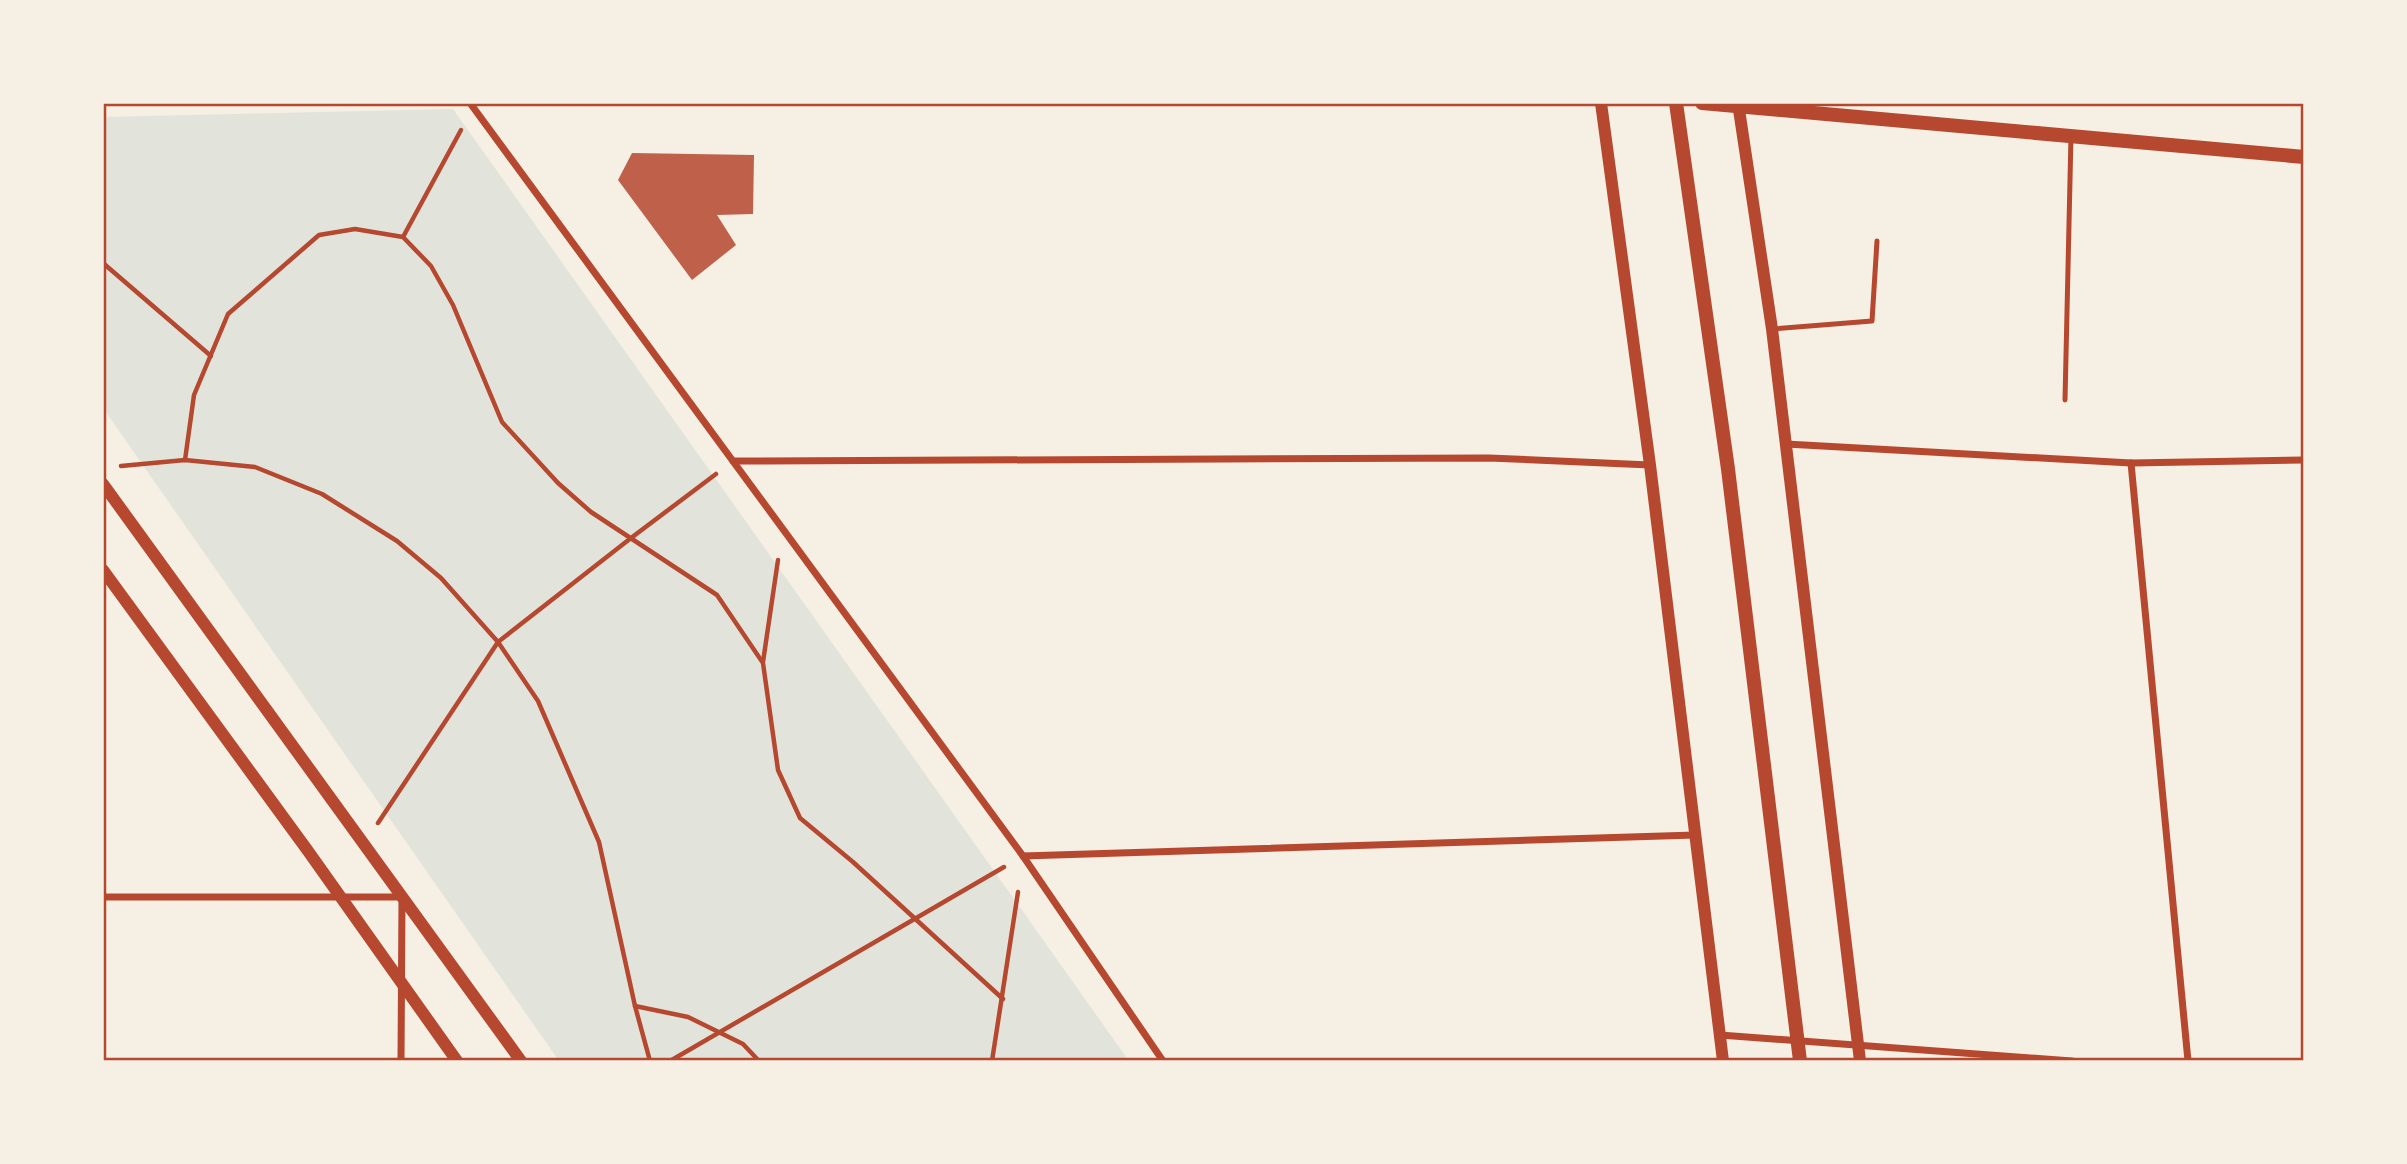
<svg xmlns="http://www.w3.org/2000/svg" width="2407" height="1164" font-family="'Work Sans',sans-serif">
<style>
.green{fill:#e2e4dc}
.building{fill:#bf614a}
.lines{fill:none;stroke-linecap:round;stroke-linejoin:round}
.path{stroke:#b5482f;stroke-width:4.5}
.service{stroke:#b5482f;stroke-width:5}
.minor{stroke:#b5482f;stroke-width:7}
.tertiary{stroke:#b5482f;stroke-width:12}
.secondary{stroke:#b5482f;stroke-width:14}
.neatline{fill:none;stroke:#b5482f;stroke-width:2.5}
</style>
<rect width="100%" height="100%" fill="#f6efe4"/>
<!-- green -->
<polygon class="green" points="453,109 1129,1061 559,1061 103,408 103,117"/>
<!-- building -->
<polygon class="building" points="632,153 754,155 753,214 717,215 736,245 692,280 618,180"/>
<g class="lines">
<!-- path -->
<g class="path">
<polyline points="403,237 461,130"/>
<polyline points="103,263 211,356"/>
<polyline points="185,460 194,395 228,314 319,235 355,229 403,237 431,266 453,305 502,422 558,483 591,512 717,595 763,663 778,770 800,818 853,862 1003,999"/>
<polyline points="121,466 185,460 255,467 322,494 397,541 441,578 498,642 538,701 599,842 635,1006 650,1061"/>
<polyline points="763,662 778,560"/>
<polyline points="378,823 498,642 631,538 716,474"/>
<polyline points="635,1006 688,1017 743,1044 759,1061"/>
<polyline points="670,1061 1004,867"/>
<polyline points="992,1061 1018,892"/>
</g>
<!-- service -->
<g class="service">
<polyline points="1773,329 1872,321 1877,241"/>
<polyline points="2065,400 2071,136"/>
</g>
<!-- minor -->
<g class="minor">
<polyline points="470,103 1023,856 1163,1061"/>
<polyline points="1786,444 2131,463 2304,460"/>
<polyline points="733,461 1489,458 1650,465"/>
<polyline points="2131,463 2188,1061"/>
<polyline points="1023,856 1695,835"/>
<polyline points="103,897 402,897 401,1061"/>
<polyline points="1720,1035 2072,1061"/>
</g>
<!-- tertiary -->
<g class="tertiary">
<polyline points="1601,103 1650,465 1723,1061"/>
<polyline points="1738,103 1772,329 1860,1061"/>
<polyline points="103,484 521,1061"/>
<polyline points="103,570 308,851 457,1061"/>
</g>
<!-- secondary -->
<g class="secondary">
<polyline points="1676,103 1728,469 1800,1061"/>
<polyline points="1702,103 2304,157"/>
</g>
</g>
<!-- border -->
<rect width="2407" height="1164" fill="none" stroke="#f6efe4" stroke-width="210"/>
<rect x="105" y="105" width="2197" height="954" class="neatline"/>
</svg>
